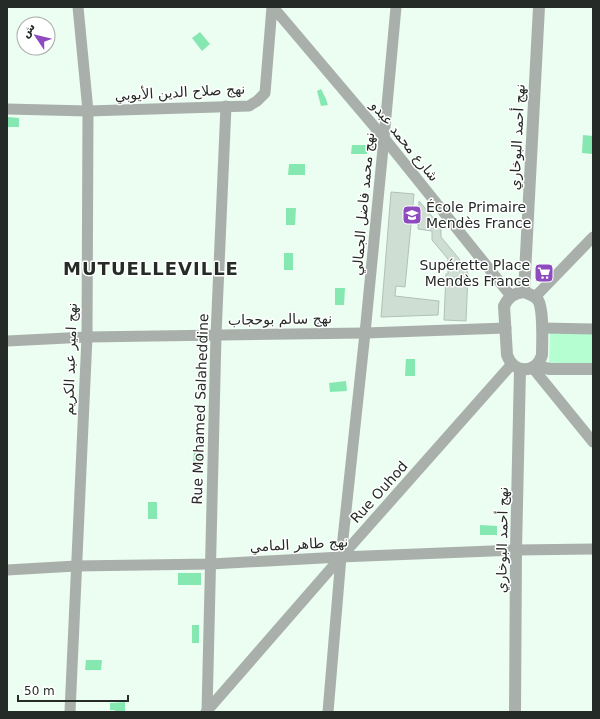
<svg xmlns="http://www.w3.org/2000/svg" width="600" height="719" font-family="'DejaVu Sans','Noto Sans Arabic',sans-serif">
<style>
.green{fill:#b5fed2}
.water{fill:#86e8b1}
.building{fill:#ceded3;stroke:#b1c1b7}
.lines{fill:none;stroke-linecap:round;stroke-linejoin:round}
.minor{stroke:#a9b0ab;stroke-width:11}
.tertiary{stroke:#a9b0ab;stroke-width:12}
.labels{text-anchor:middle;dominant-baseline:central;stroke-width:3;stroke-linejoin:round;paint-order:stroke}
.street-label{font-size:14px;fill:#252b27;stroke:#fff}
.poi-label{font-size:14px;fill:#252b27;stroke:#fff;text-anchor:start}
.district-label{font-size:18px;font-weight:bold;letter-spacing:1px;fill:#252b27;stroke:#fff}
</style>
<rect width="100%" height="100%" fill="#ecfdf2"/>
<!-- green -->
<polygon class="green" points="550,333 593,333 593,366 549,366"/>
<!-- water -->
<g class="water">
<polygon points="200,32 210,44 202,51 192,38"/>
<polygon points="321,89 326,99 328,105 321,106 317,91"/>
<polygon points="7,117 19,118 19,127 7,127"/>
<polygon points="583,135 593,136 592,154 582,153"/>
<polygon points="352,145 367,145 367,154 351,154"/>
<polygon points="289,164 305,164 305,175 288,175"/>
<polygon points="286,208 296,208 295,225 286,225"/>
<rect x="284" y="253" width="9" height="17"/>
<polygon points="335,288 345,288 344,305 335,305"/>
<polygon points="406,359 415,359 415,376 405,376"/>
<polygon points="346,381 347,391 330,392 329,383"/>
<polygon points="194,449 203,449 203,466 193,466"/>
<rect x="148" y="502" width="9" height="17"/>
<polygon points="480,525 497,526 497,535 480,535"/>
<rect x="178" y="573" width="23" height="12"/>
<rect x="192" y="625" width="7" height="18"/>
<polygon points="86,660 102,660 101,670 85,670"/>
<polygon points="125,702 125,712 117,712 114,710 110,710 110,703"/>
</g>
<!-- building -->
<g class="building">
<polygon points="391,192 414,194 405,287 396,286 395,296 439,301 438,315 381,317"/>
<polygon points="419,201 441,227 441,237 465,266 468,274 466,321 444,320 446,274 448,274 448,259 432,240 432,231 418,229"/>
</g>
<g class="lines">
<!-- minor -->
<g class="minor">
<polyline points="273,7 384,138 511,296"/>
<polyline points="7,109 88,111 249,106 257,101 265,93 272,7"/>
<polyline points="535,297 593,237"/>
<polyline points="542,328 593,329"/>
<polyline points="7,341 87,337 365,333 506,328"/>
<polyline points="532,367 593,442"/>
<polyline points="7,570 76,566 211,564 341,557 516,550 593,549"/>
<polyline points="70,712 87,337 88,111 78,7"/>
<polyline points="206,712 341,557 512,364"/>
<polyline points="207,712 216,335 226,106"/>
<polyline points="328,712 341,557 365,333 384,138 396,7"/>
</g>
<!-- tertiary -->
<g class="tertiary">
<polyline points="524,292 539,7"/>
<path d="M524,292C529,294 534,295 538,300C544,310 542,343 542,355C536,374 514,374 507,355L504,306C508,297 514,293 524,292Z"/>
<polyline points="535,366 550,369 593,369"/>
<polyline points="515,712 516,550 520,369"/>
</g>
</g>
<!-- icons -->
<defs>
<symbol id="school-square" viewBox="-11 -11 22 22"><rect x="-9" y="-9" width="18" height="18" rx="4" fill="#8e4bc0" stroke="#fff"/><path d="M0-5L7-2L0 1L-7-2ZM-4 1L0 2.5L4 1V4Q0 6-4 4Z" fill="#fff"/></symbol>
<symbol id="supermarket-square" viewBox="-11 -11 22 22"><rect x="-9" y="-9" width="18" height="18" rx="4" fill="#8e4bc0" stroke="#fff"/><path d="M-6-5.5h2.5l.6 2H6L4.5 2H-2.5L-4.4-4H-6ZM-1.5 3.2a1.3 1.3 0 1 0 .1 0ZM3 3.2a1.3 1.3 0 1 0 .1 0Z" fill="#fff"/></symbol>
</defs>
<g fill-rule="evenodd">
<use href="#school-square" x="401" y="204" width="22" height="22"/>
<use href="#supermarket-square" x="533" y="262" width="22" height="22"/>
</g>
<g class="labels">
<!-- street labels -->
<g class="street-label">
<text transform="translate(180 92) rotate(-3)">نهج صلاح الدين الأيوبي</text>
<text transform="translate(517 137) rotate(-87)">نهج أحمد البوخاري</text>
<text transform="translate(405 141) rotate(51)">شارع محمد عبدو</text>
<text transform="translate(363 204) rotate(-85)">نهج محمد فاضل الجمالي</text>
<text transform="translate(280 319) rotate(-1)">نهج سالم بوحجاب</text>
<text transform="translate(70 359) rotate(-88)">نهج امير عبد الكريم</text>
<text transform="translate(200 409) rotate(-88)">Rue Mohamed Salaheddine</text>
<text transform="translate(379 492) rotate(-48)">Rue Ouhod</text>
<text transform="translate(502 540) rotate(-89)">نهج أحمد البوخاري</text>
<text transform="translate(299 544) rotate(-3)">نهج طاهر المامي</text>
</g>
<!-- poi labels -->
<g class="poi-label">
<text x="426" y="207">École Primaire<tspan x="426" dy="16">Mendès France</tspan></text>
<text x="530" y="265" text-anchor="end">Supérette Place<tspan x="530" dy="16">Mendès France</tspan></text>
</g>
<!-- district labels -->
<g class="district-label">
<text x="151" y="268">MUTUELLEVILLE</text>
</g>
</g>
<!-- border -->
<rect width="600" height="719" fill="none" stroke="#252b27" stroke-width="16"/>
<!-- north arrow -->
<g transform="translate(36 36) rotate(305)"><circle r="19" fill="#ffffff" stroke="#a8aaa9"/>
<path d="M0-3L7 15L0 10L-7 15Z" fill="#8e4bc0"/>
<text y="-6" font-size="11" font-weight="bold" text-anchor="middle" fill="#252b27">ش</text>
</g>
<!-- scale -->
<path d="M18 695v6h110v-6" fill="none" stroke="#252b27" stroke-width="2"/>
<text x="24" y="695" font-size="12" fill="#252b27" stroke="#ffffff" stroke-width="3" paint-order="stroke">50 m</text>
</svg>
